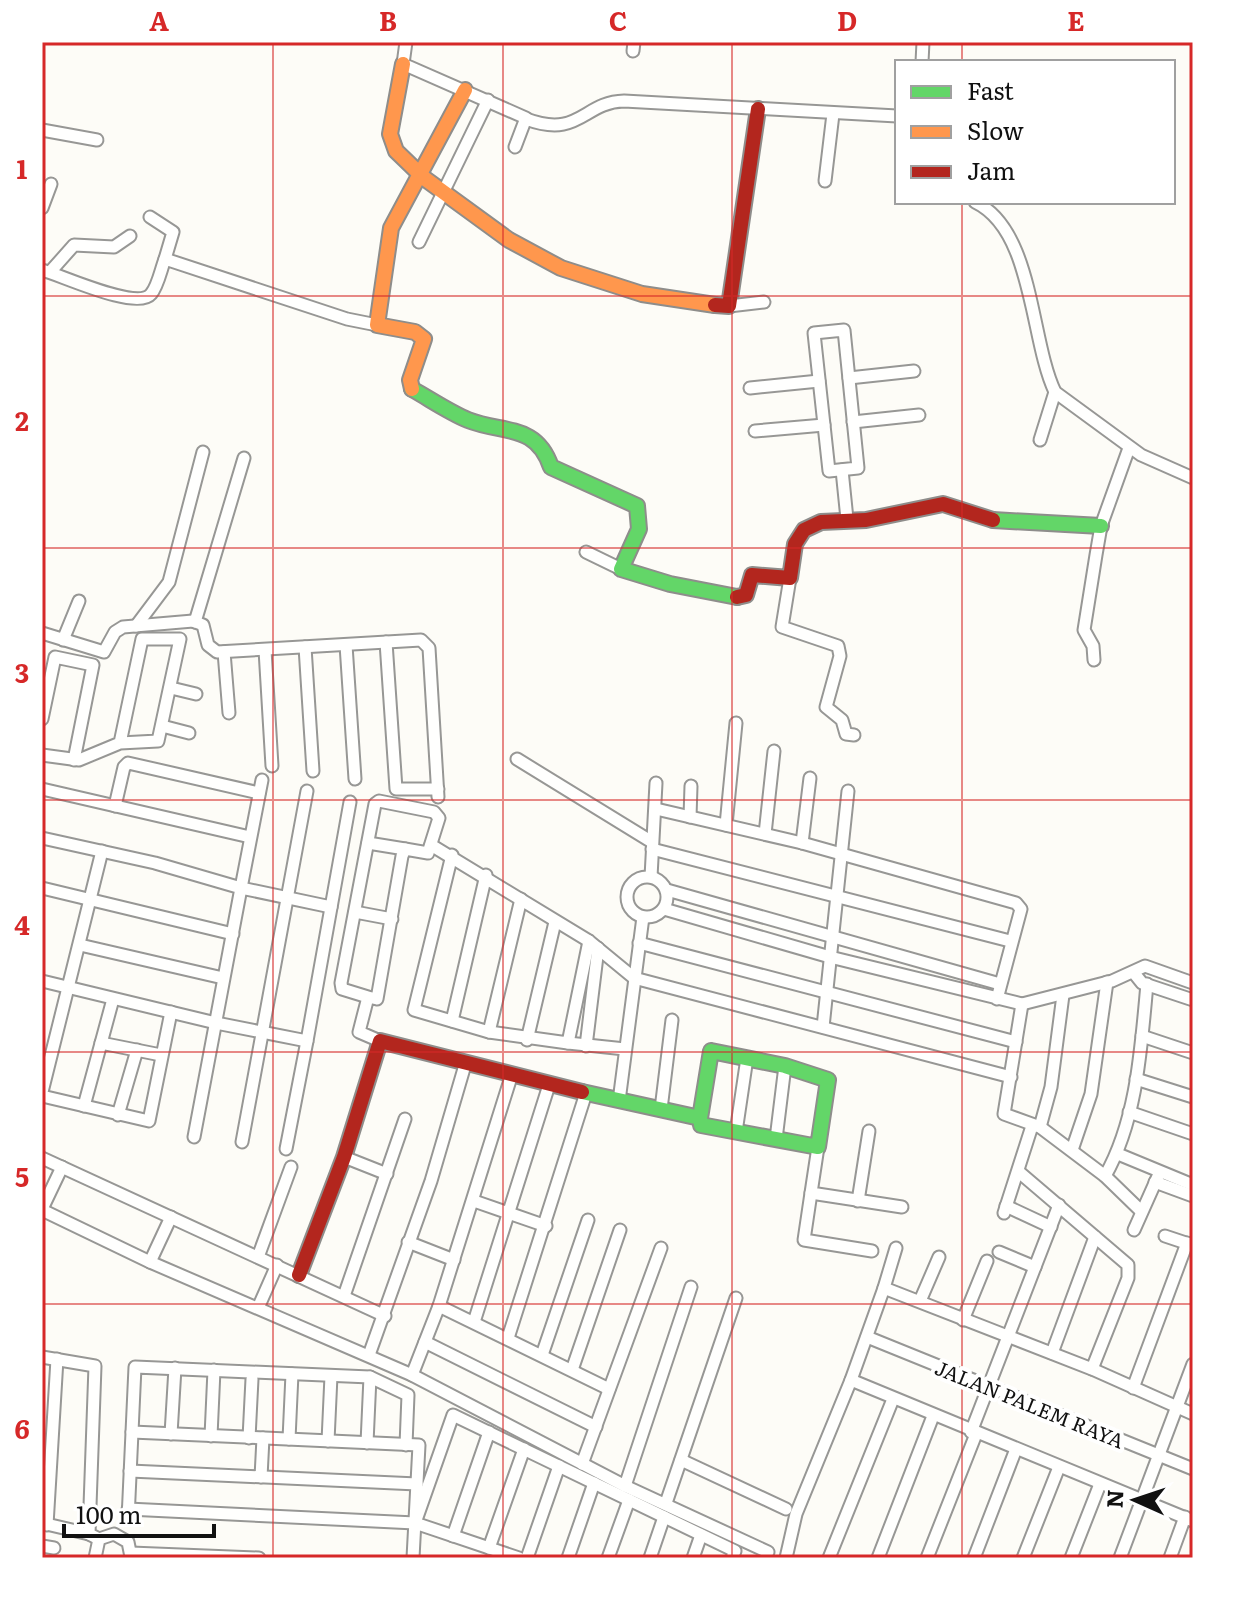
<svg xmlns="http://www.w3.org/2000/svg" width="1235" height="1600" font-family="Literata,serif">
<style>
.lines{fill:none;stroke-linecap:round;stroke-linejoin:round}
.street-casing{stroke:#979795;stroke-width:15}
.fast-casing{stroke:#8e8d8b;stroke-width:18}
.slow-casing{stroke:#8e8d8b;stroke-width:18}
.jam-casing{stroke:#8e8d8b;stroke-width:18}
.street{stroke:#fffffe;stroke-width:11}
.fast{stroke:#63d668;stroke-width:14}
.slow{stroke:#ff974d;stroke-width:14}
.jam{stroke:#b3261e;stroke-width:14}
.grid{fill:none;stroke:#d62828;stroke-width:2;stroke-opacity:0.55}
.labels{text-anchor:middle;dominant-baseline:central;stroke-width:8;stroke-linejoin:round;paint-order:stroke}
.street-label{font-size:20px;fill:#111;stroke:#fff}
.neatline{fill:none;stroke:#d62828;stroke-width:3}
.grid-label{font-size:26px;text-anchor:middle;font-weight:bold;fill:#d62828}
</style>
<rect width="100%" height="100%" fill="#fdfcf7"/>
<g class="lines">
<defs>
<g id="street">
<polyline points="406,42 403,64 526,118 515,147"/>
<polyline points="633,51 634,42"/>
<polyline points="922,62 923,42"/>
<path d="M526,119C580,139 583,102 624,101L897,116"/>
<polyline points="42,130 97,140"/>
<polyline points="825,181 833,114"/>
<path d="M975,202C1034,230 1030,340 1055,392L1141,455L1193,478"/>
<polyline points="42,208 51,184"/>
<polyline points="150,217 173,232 165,259"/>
<polyline points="419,242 488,100"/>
<path d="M42,270C61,275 137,311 151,294C158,286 161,269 165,259L347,319L377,325"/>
<polyline points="50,272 74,245 114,247 130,236"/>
<polyline points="729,306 764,302"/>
<polygon points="844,330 858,468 829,471 814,333"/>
<polyline points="849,378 914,371"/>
<polyline points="750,388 819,381"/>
<polyline points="853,422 919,415"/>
<polyline points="755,431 824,425"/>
<polyline points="1040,440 1055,392"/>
<polyline points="842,470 847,519"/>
<polyline points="586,552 621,569"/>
<polyline points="790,578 782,627 838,646 840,656 826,707 842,720 846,734 854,735"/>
<polyline points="195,622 244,458"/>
<polyline points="136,626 169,582 203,452"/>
<polyline points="42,633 104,652 115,632 123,627 193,621 203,625 208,645 217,652 421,640 429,648 438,797"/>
<polyline points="63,640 79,601"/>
<polyline points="386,642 396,789 438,789"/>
<polyline points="346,645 355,779"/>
<polyline points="305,647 313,771"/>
<polyline points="265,650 272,766"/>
<polyline points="224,652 229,713"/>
<polyline points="1094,660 1093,646 1084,630 1096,555 1101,526 1129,448"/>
<polyline points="171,688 196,694"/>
<polyline points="42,719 55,657 93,665 74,760"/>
<polyline points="162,726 189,733"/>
<polyline points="42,755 79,760 120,743 158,741 180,639 142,639 120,743"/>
<polyline points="517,759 652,842"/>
<polyline points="262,780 241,888 331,907"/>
<polyline points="42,789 250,837"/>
<polyline points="115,806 124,767 128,763 259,793"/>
<polyline points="656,809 802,843 1016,903 1021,909 997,999"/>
<polyline points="690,817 691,786"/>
<polyline points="726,825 736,723"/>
<polyline points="765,834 774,751"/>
<polyline points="42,838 155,863 241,888 194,1137"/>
<polyline points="368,843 405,849"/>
<polyline points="802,843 810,778"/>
<polyline points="431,845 589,941 634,978 1011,1077"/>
<polyline points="652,849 1010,941"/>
<polyline points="452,855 414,1010 489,1032 568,1043 589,941"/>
<circle cx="647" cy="897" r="20"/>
<polyline points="651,877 656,783"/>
<polyline points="42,888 233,934"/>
<polyline points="667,890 1000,984"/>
<polyline points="664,909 830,957 1022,1004 1112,981 1145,966 1193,983"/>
<polyline points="355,912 392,919"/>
<polyline points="639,943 1016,1042"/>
<polyline points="80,945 223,978"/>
<polyline points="1134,973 1142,983 1193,1000"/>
<polyline points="42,981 216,1023 307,1041 350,802"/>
<polyline points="368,997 342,989 341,983 375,804 379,801 434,812 439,818 428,853 405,849 402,856 377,999 368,997 359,1032 380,1041"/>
<polyline points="1022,1004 1004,1114 1040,1127 1105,1176 1141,1211"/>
<polyline points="452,1021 486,875"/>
<polyline points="823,1027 848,791"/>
<polyline points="489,1032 521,899"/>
<polyline points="1142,1036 1193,1053"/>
<polyline points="527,1040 555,922"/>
<polyline points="101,1043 161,1055"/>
<polyline points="568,1043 625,1049"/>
<polyline points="586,1046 598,948"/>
<polyline points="1136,1079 1193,1097"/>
<polyline points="42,1092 102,851"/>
<polyline points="42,1096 149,1121 171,1012"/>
<polyline points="619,1101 643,917"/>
<polyline points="84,1106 113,999"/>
<polyline points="661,1109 672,1020"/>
<polyline points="1129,1112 1193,1134"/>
<polyline points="118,1115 137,1050"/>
<polyline points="1040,1127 1051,1087 1063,995"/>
<polyline points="736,1132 747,1058"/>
<polyline points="776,1139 785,1066"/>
<polyline points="242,1142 307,791"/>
<polyline points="818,1147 811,1193 902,1207"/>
<polyline points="286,1149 307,1041"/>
<polyline points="1072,1150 1091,1094 1107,982"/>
<polyline points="1118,1154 1193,1185"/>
<polyline points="344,1157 387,1174"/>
<polyline points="42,1158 385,1316"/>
<polyline points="1019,1172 1128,1265 1128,1278 1092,1369"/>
<path d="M1105,1176C1137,1120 1141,1048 1147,984"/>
<polyline points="1155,1182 1193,1196"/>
<polyline points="811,1193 804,1240 872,1251"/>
<polyline points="474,1201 546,1226"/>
<polyline points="858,1201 869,1131"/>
<polyline points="1006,1206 1051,1227"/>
<polyline points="42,1209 62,1167"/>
<polyline points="42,1210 150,1262 412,1375 439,1306 511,1077"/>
<polyline points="1004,1213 1032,1126"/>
<polyline points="1134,1230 1159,1174"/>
<polyline points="1165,1236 1192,1245"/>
<polyline points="408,1242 454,1260"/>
<polyline points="896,1248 884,1288 1092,1369 1193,1414"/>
<polyline points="999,1252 1035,1267"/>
<polyline points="258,1257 291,1167"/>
<polyline points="150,1262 171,1217"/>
<polyline points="344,1296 405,1119"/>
<polyline points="920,1301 939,1257"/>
<polyline points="439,1306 609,1389"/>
<polyline points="258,1308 277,1265"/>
<polyline points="963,1320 987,1261"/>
<polyline points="474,1322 549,1085"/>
<polyline points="867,1337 1193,1469"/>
<polyline points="508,1338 586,1093"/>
<polyline points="425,1342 596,1427"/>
<polyline points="1052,1353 1095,1237"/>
<polyline points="369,1355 431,1181 465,1065"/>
<polyline points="542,1355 588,1220"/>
<polyline points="42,1357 95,1366 89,1534 99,1539"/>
<polyline points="572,1370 620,1230"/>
<polyline points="412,1375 625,1486 768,1552"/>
<polyline points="851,1380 1193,1521"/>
<polyline points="1133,1388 1187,1243"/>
<polyline points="132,1432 419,1445 413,1558"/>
<polyline points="971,1432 1059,1205"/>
<polyline points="171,1434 175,1368"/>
<polyline points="211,1436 214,1370"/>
<polyline points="249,1438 252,1379"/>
<polyline points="289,1439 292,1374"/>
<polyline points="328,1441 331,1376"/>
<polyline points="367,1443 370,1377"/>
<polyline points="681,1460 786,1509"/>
<polyline points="582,1464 661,1248"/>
<polyline points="130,1471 417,1484"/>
<polyline points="261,1477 263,1438"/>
<polyline points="625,1486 691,1287"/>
<polyline points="666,1503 736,1298"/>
<polyline points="128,1509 415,1523 519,1558"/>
<polyline points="128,1519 135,1367 370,1377 408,1395 406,1445"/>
<polyline points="42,1523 89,1534"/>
<polyline points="415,1523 453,1415 735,1551 732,1558"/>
<polyline points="47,1525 57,1359"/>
<polyline points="453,1536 489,1432"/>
<polyline points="42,1546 54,1548"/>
<polyline points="489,1548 524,1449"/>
<polyline points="131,1553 259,1558"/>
<polyline points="95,1558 99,1539 114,1534 128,1542 131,1557"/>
<polyline points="527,1558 559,1466"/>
<polyline points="568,1558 594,1483"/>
<polyline points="608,1558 629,1500"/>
<polyline points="650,1558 664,1517"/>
<polyline points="693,1558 701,1535"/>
<polyline points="786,1558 796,1514 851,1380 884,1288"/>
<polyline points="829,1558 893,1399"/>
<polyline points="878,1558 933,1416"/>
<polyline points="927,1558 976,1434"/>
<polyline points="974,1558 1016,1449"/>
<polyline points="1023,1558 1059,1467"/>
<polyline points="1071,1558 1100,1484"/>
<polyline points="1120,1558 1193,1364"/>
<polyline points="1170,1558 1185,1517"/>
</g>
<g id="fast">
<path d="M412,389C430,399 449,412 468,420C503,434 536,423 551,467L637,506L639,529L621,569L670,584L737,597"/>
<polyline points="993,520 1101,526"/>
<polyline points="582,1092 700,1118 711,1051 785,1066 828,1080 818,1147 701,1125 700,1118"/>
</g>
<g id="slow">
<polyline points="403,64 390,134 396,151 424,178 509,240 561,268 642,294 715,305"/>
<polyline points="412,389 410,380 424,339 415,332 377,325 391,228 465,90"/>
</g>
<g id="jam">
<polyline points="715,305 729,306 758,109"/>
<polyline points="737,597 746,595 752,575 790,578 795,544 804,530 821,522 866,520 943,504 993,520"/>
<polyline points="299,1275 344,1157 380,1041 582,1092"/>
</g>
</defs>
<!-- street casing -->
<use href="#street" class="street-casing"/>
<!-- fast casing -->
<use href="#fast" class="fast-casing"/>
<!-- slow casing -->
<use href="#slow" class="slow-casing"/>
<!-- jam casing -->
<use href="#jam" class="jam-casing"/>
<!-- street -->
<use href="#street" class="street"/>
<!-- fast -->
<use href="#fast" class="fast"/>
<!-- slow -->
<use href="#slow" class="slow"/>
<!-- jam -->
<use href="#jam" class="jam"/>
</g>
<!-- grid -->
<path class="grid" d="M273,42V1558M503,42V1558M732,42V1558M962,42V62M962,202V1558M42,296H1193M42,548H1193M42,800H1193M42,1052H1193M42,1304H1193"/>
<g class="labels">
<!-- street labels -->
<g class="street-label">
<text transform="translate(1030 1403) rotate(22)">JALAN PALEM RAYA</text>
</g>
</g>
<!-- border -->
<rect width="1235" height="1600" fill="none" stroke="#ffffff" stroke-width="88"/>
<!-- legend -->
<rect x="895" y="60" width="280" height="144" fill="#ffffff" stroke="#a0a0a0" stroke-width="2"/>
<rect x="911" y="86" width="40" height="12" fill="#63d668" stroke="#a0a0a0" stroke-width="2"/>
<text x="967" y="100" font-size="24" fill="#111111">Fast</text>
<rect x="911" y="126" width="40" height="12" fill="#ff974d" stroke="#a0a0a0" stroke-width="2"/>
<text x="967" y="140" font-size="24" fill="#111111">Slow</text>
<rect x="911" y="166" width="40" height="12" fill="#b3261e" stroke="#a0a0a0" stroke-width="2"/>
<text x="967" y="180" font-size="24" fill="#111111">Jam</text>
<!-- north arrow -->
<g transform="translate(1135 1500) rotate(273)" stroke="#ffffff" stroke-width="6" paint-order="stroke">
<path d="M0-6L14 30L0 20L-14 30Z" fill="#111111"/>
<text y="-12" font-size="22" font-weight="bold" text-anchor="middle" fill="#111111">N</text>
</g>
<!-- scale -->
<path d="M64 1524v12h150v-12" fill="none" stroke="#111111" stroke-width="4"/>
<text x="76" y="1524" font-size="24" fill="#111111" stroke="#ffffff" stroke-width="6" paint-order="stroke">100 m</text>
<rect x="44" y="44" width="1147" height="1512" class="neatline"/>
<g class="grid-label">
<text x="159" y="31">A</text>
<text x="388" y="31">B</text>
<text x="618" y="31">C</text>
<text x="847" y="31">D</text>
<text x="1076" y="31">E</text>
<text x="22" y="179">1</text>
<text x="22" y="431">2</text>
<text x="22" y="683">3</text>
<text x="22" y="935">4</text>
<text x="22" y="1187">5</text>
<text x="22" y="1439">6</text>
</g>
</svg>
